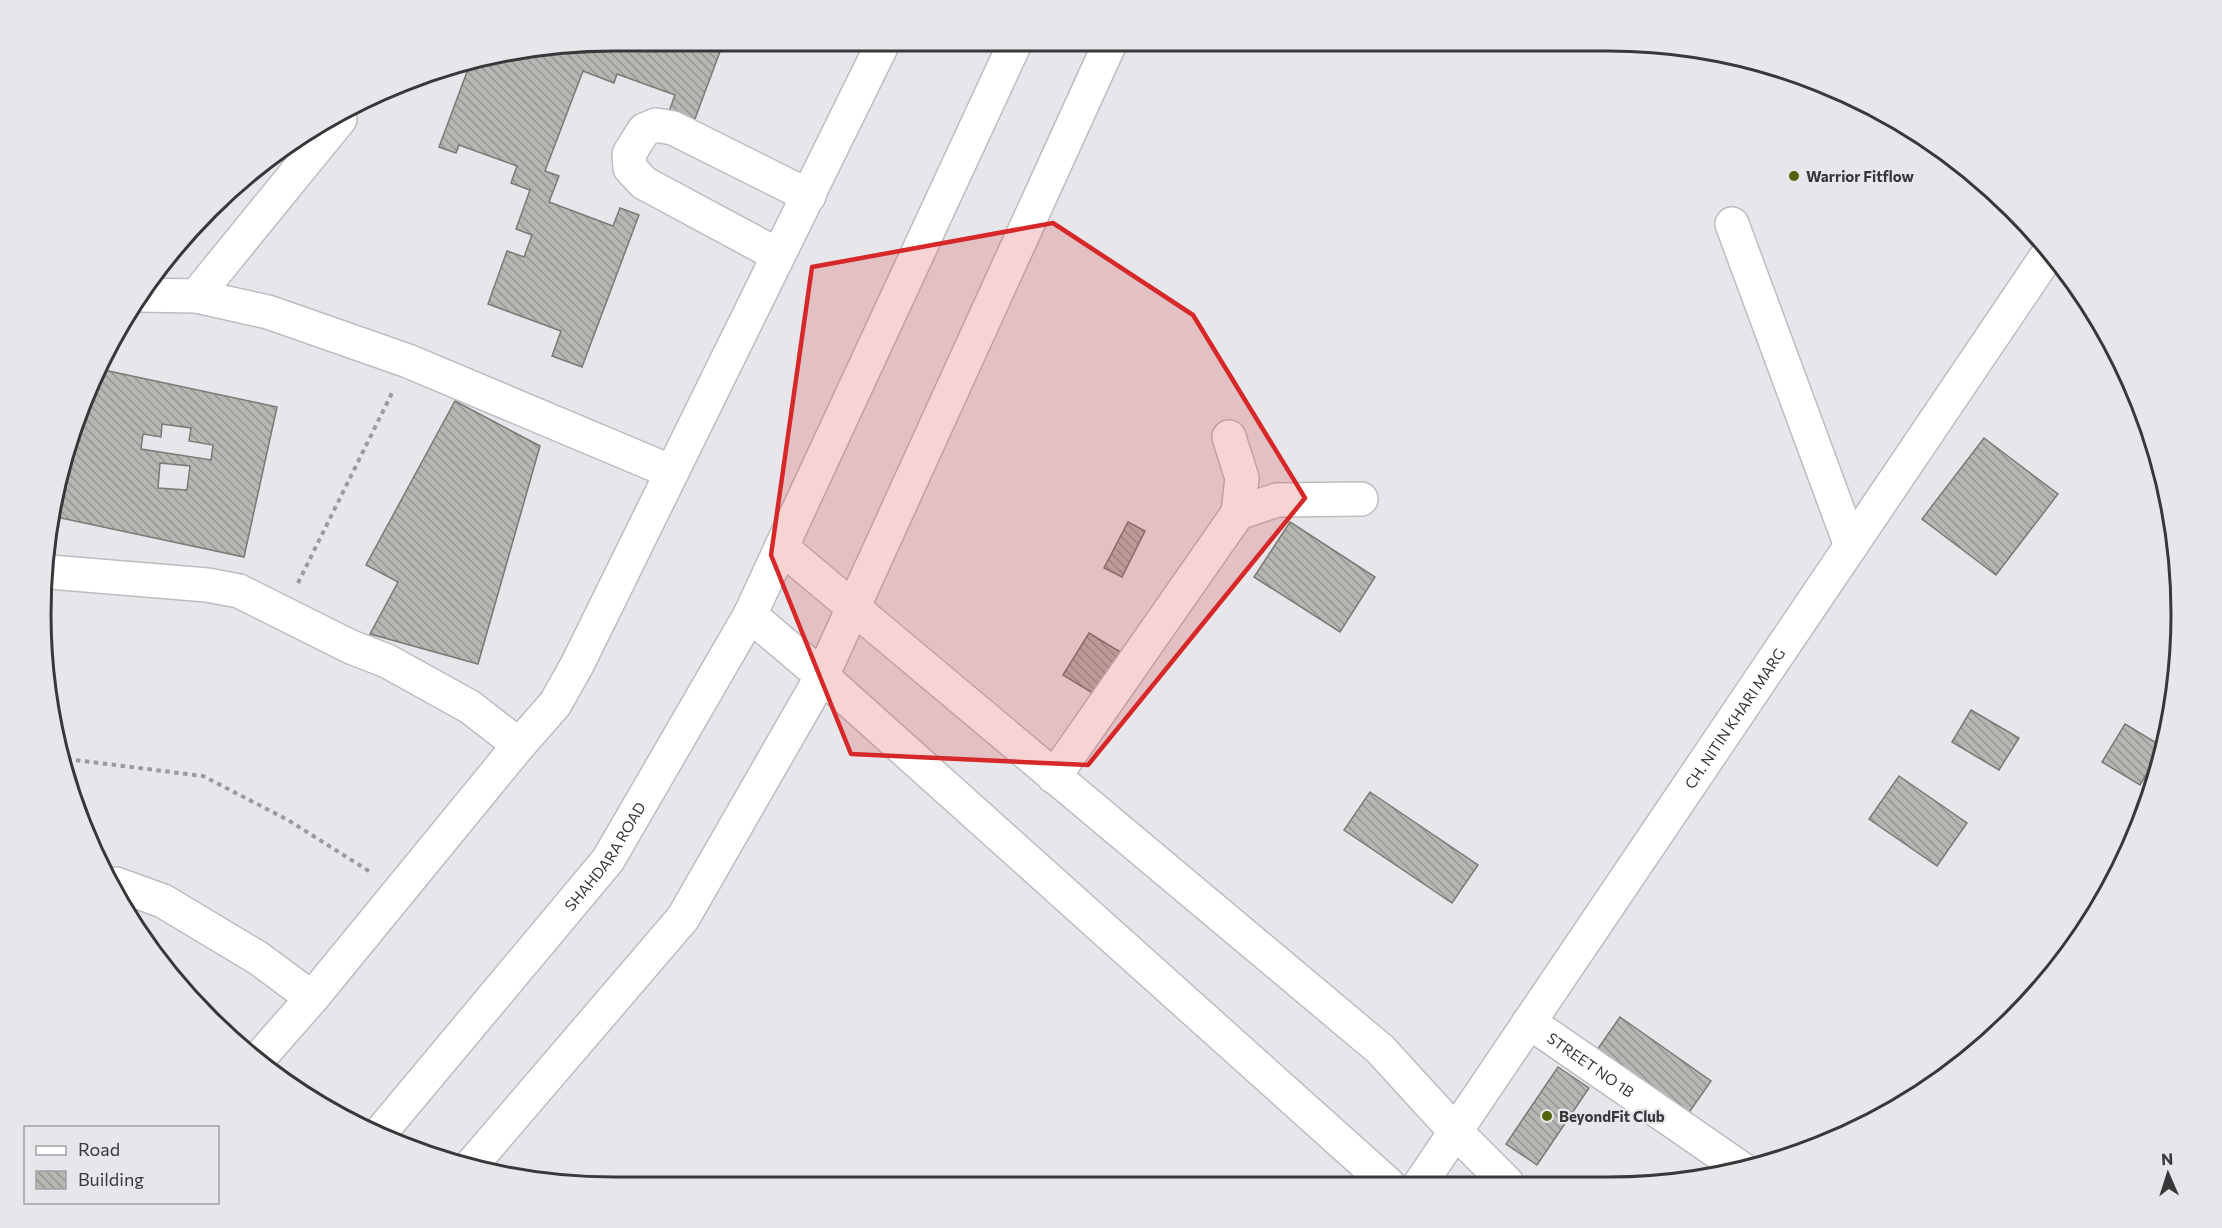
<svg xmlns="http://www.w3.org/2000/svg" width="2222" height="1228" font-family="Commissioner,sans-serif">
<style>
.building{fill:url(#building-back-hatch);stroke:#797a76;stroke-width:1.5;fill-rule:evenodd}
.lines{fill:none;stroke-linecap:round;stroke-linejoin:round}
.minor-casing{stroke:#bcbdc1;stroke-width:36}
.path{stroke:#9b9b9e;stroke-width:4;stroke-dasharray:4.5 4.5;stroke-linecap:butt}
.minor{stroke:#fff;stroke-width:33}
.marked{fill:#d62828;fill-opacity:0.2;stroke:#d62828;stroke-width:4.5;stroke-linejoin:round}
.poi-dot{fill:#51640d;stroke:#e7e7eb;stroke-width:2}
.labels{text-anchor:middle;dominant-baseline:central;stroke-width:4.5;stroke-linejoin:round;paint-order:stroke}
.poi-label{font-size:15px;font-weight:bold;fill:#38383a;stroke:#e7e7eb;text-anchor:start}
.street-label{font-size:15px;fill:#38383a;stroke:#e7e7eb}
.rim{fill:none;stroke:#38383a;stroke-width:3}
</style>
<defs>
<pattern id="building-back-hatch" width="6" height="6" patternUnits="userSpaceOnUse" patternTransform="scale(1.5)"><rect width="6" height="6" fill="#b6b7b3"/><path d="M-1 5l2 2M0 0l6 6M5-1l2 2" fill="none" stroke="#959693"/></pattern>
</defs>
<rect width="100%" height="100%" fill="#e7e7eb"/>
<!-- building -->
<g class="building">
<polygon points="614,40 724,41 693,124 668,114 675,95 617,74 614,83 583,71 545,171 559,176 549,202 613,226 620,208 639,215 582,367 552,356 561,331 488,304 507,251 524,257 532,235 516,229 530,190 511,183 517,166 459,145 456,153 439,147 470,64 567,48 571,50 572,47"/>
<path d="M104,370L277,407L244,557L56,517L74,435ZM162,424L191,428L189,441L213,445L211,460L141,449L143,434L161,437ZM160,463L190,466L187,490L158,488Z"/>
<polygon points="455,401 540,446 478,664 370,634 398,582 366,565"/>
<polygon points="1984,438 2058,494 1996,575 1922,519"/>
<polygon points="1128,522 1145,531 1122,577 1104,568"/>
<polygon points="1290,522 1375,577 1340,632 1254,577"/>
<polygon points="1089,633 1122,653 1096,695 1063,675"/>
<polygon points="1971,710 2019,738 1999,770 1952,742"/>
<polygon points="2125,724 2163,747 2140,785 2102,762"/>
<polygon points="1899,776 1967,823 1937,866 1869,819"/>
<polygon points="1370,792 1478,865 1452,903 1344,830"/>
<polygon points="1620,1017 1711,1081 1688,1114 1597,1050"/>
<polygon points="1558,1067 1589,1088 1537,1165 1506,1144"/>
</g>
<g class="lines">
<defs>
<g id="minor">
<polyline points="1732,224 1851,546"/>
<polyline points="778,255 644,183 630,168 629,154 644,130 656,125 673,128 809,196"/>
<polyline points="138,295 196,296 268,312 408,361 672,472"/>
<polyline points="196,296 340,119"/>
<polyline points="1229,437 1242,478 1238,513"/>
<polyline points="781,547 1380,1049 1455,1131 1507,1183"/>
<polyline points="50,572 207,585 239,591 351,647 387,661 470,707 519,745"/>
<polyline points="750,615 822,676 1388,1184"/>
<polyline points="1054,777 1238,513 1277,500 1361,499"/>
<polyline points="116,884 163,901 258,958 312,998"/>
<path id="s1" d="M1529,1022L1742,1169"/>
<polyline points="261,1056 312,998 519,745 555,704 577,665 884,41"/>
<path id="s2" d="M380,1133L608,860L750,615L1016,41"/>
<polyline points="469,1168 683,918 822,676 1111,41"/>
<path id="s3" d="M1420,1184L2050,251"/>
</g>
</defs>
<!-- minor casing -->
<use href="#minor" class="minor-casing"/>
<!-- path -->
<g class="path">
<polyline points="298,583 393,391"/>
<polyline points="67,759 203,776 288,820 372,873"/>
</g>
<!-- minor -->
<use href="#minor" class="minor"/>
</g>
<!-- marked area -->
<path class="marked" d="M1053,223L1193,315L1305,498L1088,765L851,754L771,555L812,267Z"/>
<!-- markers -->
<g class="poi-dot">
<circle cx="1794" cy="176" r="6"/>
<circle cx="1547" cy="1116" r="6"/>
</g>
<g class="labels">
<!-- poi labels -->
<g class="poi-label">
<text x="1806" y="176">Warrior Fitflow</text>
<text x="1559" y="1116">BeyondFit Club</text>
</g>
<!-- street labels -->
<g class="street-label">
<text stroke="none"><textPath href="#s3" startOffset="562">CH. NITIN KHARI MARG</textPath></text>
<text stroke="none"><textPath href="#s2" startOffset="357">SHAHDARA ROAD</textPath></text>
<text stroke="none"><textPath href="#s1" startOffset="75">STREET NO 1B</textPath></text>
</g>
</g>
<!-- crop -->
<path d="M0 0H2222V1228H0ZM614 51H1608A563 563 0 0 1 2171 614V614A563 563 0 0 1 1608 1177H614A563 563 0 0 1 51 614V614A563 563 0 0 1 614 51Z" fill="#e7e7eb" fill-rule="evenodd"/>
<path class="rim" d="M614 51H1608A563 563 0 0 1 2171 614V614A563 563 0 0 1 1608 1177H614A563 563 0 0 1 51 614V614A563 563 0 0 1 614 51Z"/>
<!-- legend -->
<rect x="24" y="1126" width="195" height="78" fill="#e7e7eb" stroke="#a1a1a4" stroke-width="1.5"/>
<rect x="36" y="1146" width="30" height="9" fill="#ffffff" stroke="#a1a1a4" stroke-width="1.5"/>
<text x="78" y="1156" font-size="18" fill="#38383a">Road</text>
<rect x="36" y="1171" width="30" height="18" fill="url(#building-back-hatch)" stroke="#a1a1a4" stroke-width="1.5"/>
<text x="78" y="1186" font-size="18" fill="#38383a">Building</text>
<!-- north arrow -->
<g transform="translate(2168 1174) rotate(357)" stroke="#e7e7eb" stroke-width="4.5" paint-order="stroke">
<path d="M0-4.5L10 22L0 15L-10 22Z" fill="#38383a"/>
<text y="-9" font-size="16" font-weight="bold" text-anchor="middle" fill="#38383a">N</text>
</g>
</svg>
